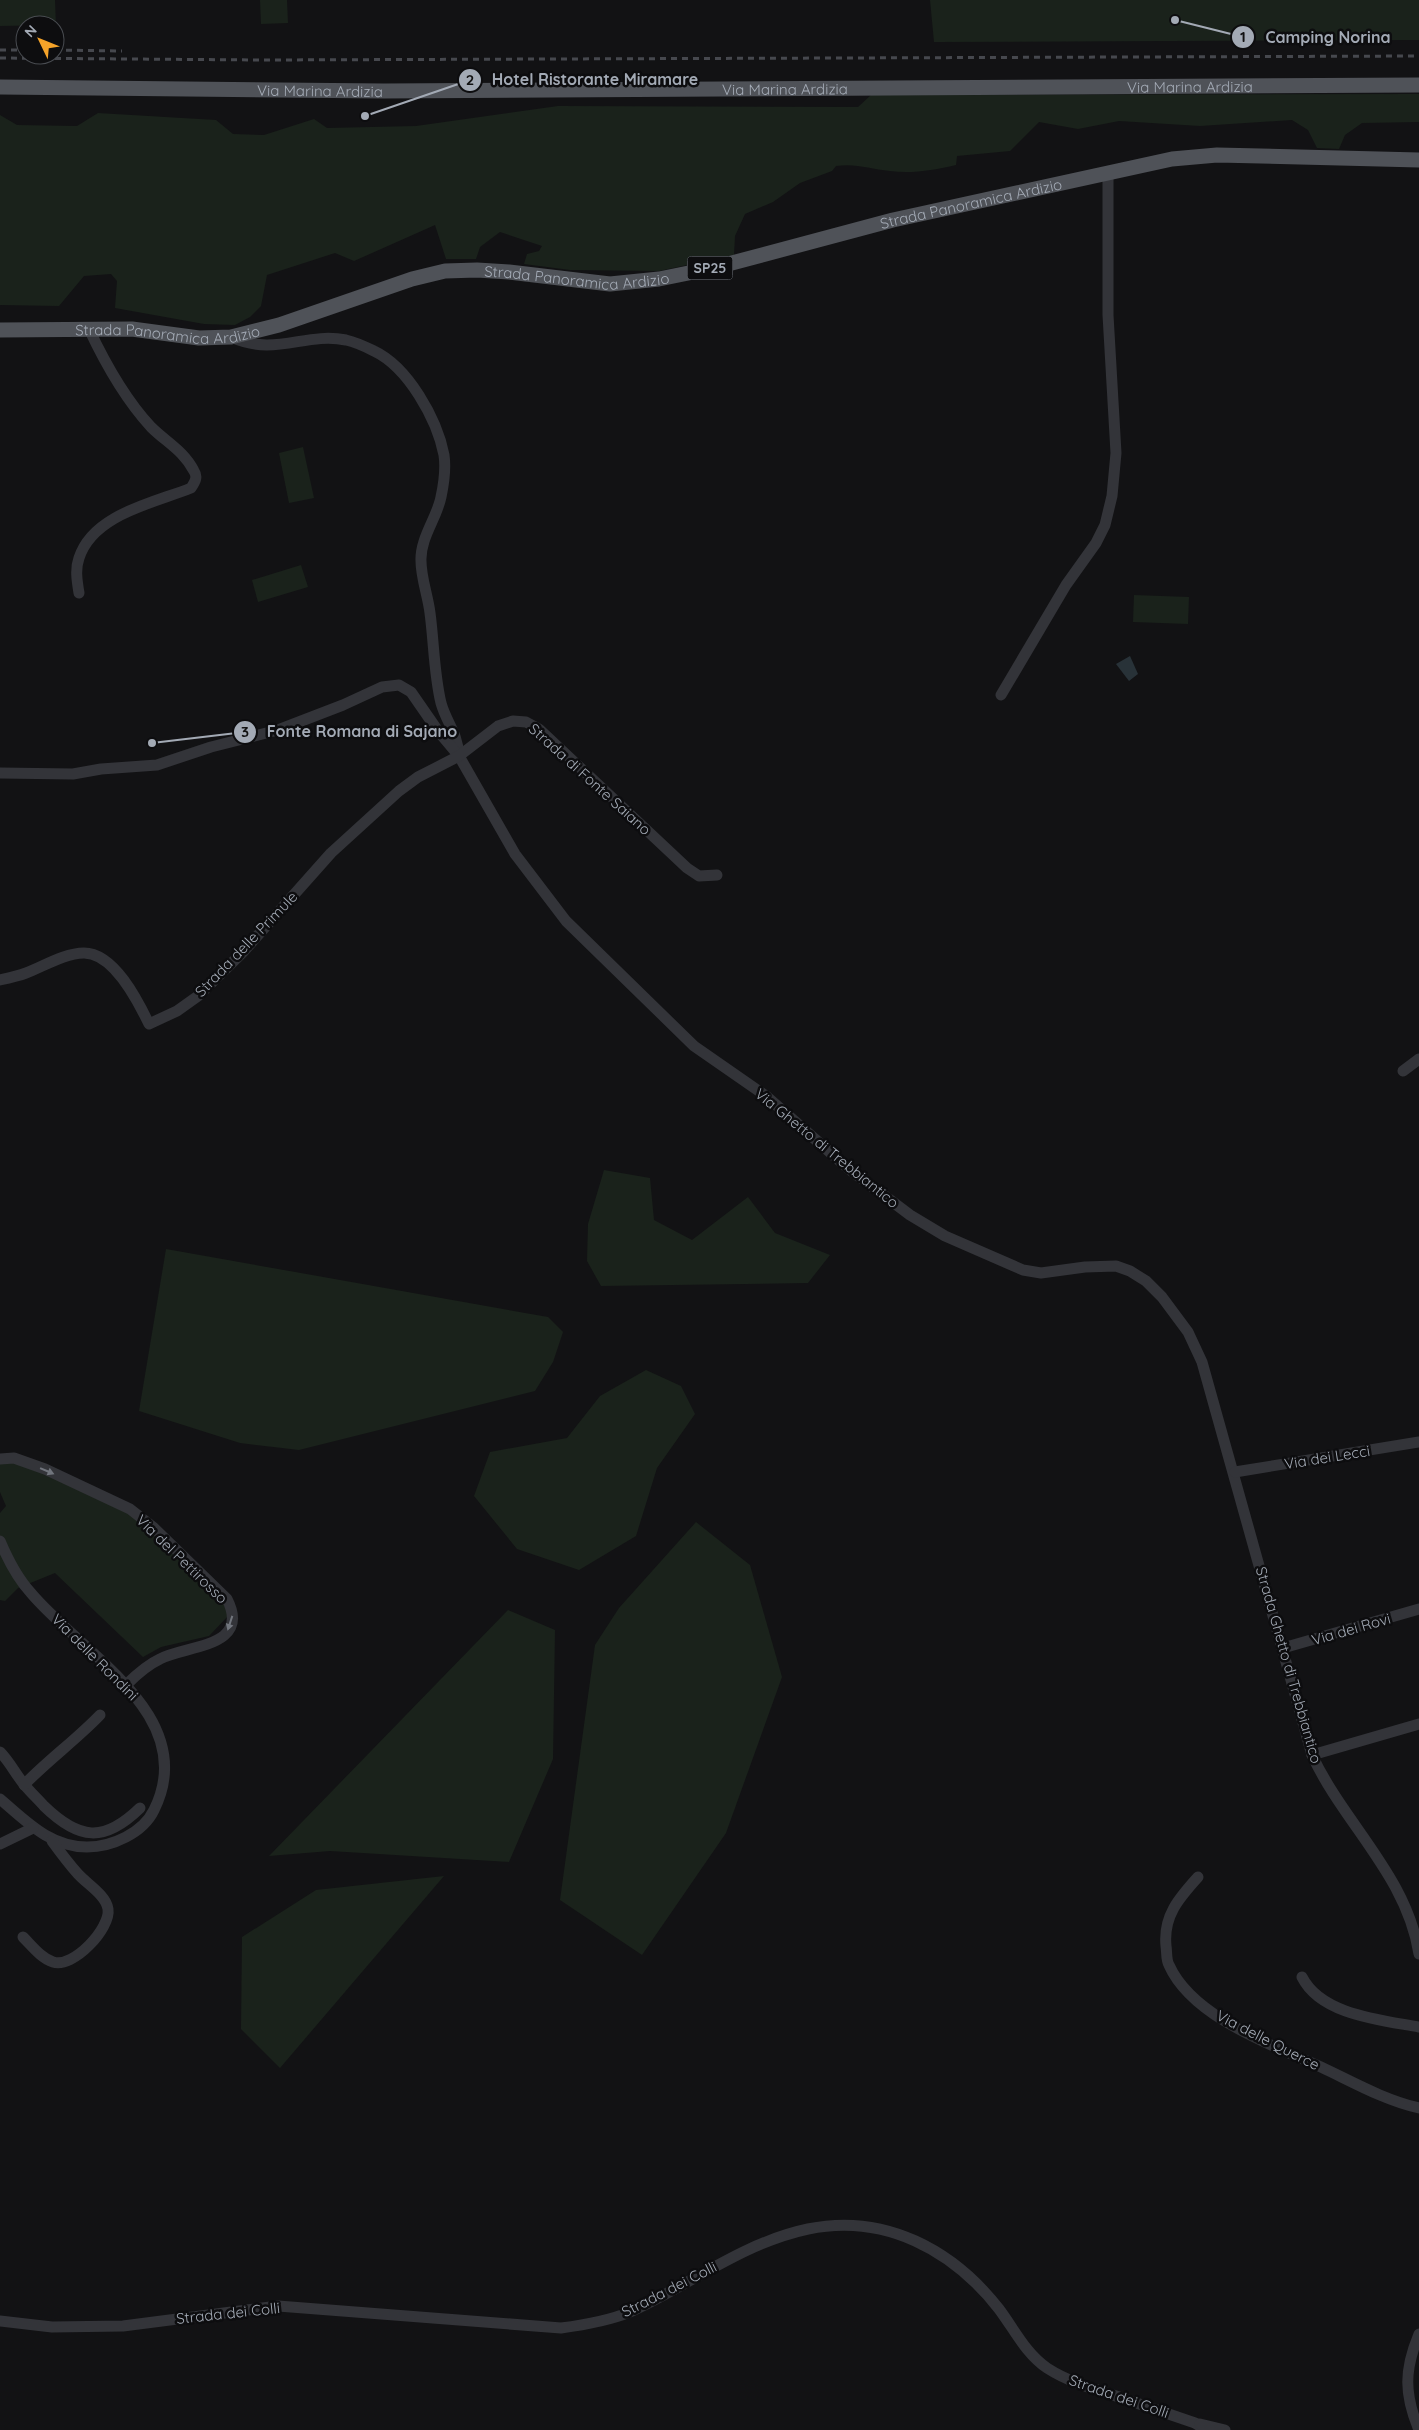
<svg xmlns="http://www.w3.org/2000/svg" width="1419" height="2430" font-family="Quicksand,sans-serif">
<style>
.green{fill:#1a221b}
.water{fill:#283238}
.lines{fill:none;stroke-linecap:round;stroke-linejoin:round}
.minor{stroke:#333439;stroke-width:11}
.major{stroke:#4f5258;stroke-width:15}
.rail{stroke:#46484e;stroke-width:3;stroke-dasharray:6 5;stroke-linecap:butt}
.oneway{fill:#71757d}
.labels{text-anchor:middle;dominant-baseline:central;stroke-width:5;stroke-linejoin:round;paint-order:stroke}
.shield{fill:#0d0d0f;stroke:#767b83;stroke-width:1}
.shield-label{font-size:14px;font-weight:bold;fill:#a3aab5}
.street-label{font-size:15px;fill:#a3aab5;stroke:#0d0d0f}
.leader{fill:none;stroke:#a3aab5;stroke-width:2}
.callout-dot{fill:#a3aab5;stroke:#0d0d0f;stroke-width:2}
.mark-label{font-size:15px;text-anchor:middle;font-weight:bold;fill:#111}
.callout-label{font-size:16px;text-anchor:middle;font-weight:bold;fill:#a3aab5;stroke:#0d0d0f;stroke-width:5;stroke-linejoin:round;paint-order:stroke}
</style>
<rect width="100%" height="100%" fill="#121214"/>
<!-- green -->
<g class="green">
<polygon points="0,0 55,0 56,27 55,25 0,26"/>
<polygon points="260,0 287,0 288,23 261,24"/>
<polygon points="930,0 1419,0 1419,40 934,42"/>
<path d="M1419,94V122L1362,123L1345,135L1339,149L1317,148L1308,130L1292,120L1200,126L1119,121L1078,129L1039,122L1010,151L957,156L956,165C934,170 912,174 890,171C870,169 856,163 836,166L832,171L800,183L773,202L745,214L735,236L734,255L659,271L570,270L524,264L527,254L539,251L542,246L500,232L480,247L476,259H446L435,225L354,261L335,253L267,275L261,306L250,317L235,325L204,324L115,308L117,281L111,274L84,276L59,306L0,305V115L17,125L77,126L98,113L216,120L233,134L264,135L314,119L327,128L416,126L558,106L858,107L871,95Z"/>
<polygon points="303,447 314,498 289,503 279,453"/>
<polygon points="301,565 308,587 258,602 252,580"/>
<polygon points="1134,595 1189,597 1188,624 1133,622"/>
<polygon points="604,1170 650,1178 654,1220 692,1240 748,1197 775,1233 830,1255 808,1283 601,1286 587,1261 588,1224"/>
<polygon points="166,1249 548,1317 563,1332 553,1362 535,1391 299,1450 240,1443 139,1411"/>
<polygon points="646,1370 681,1386 695,1414 657,1468 636,1536 579,1570 517,1549 474,1496 490,1452 567,1438 600,1396"/>
<polygon points="9,1461 38,1470 135,1517 224,1602 228,1616 209,1636 161,1647 143,1657 55,1573 18,1588 5,1601 0,1600 0,1513 6,1506 0,1492 0,1462"/>
<polygon points="696,1522 750,1565 782,1677 726,1833 642,1955 560,1900 595,1645 619,1608"/>
<polygon points="508,1610 555,1630 553,1759 509,1862 330,1851 269,1856"/>
<polygon points="444,1876 280,2068 241,2029 242,1937 316,1890"/>
</g>
<!-- water -->
<polygon class="water" points="1130,656 1138,674 1129,681 1116,664"/>
<g class="lines">
<!-- minor -->
<g class="minor">
<path d="M231,337C276,357 304,332 346,340C355,342 366,347 374,351C408,367 437,419 444,455C446,469 444,483 441,497C437,518 420,538 421,561C421,578 428,596 430,613C434,643 434,674 441,703C447,724 457,731 459,756"/>
<path d="M79,593C77,581 75,569 79,558C93,514 154,503 191,488C195,482 198,477 194,471C184,451 166,442 151,427C125,399 105,363 89,329"/>
<polyline points="1001,695 1066,585 1096,543 1105,525 1112,496 1116,453 1108,315 1108,174"/>
<path d="M0,773L73,774L101,769L157,765L211,747L278,730L343,705L382,687L399,685L411,692L438,731L459,756L515,854L566,921L694,1046L766,1096L849,1169L910,1215L945,1236L1023,1270L1041,1273L1085,1267L1116,1266L1130,1271L1146,1281L1162,1297L1188,1332L1202,1362L1312,1755C1344,1824 1407,1876 1419,1954"/>
<path d="M0,980C9,978 18,976 26,973C44,966 65,953 84,953C114,953 138,1001 149,1024L177,1011L198,996L243,952L331,853L399,791L418,777L459,756L498,726L513,721L526,722L539,729L687,868L699,876L717,875"/>
<polyline points="1403,1071 1419,1059"/>
<path d="M0,1459L14,1458L45,1469L130,1509L153,1527L227,1599C252,1648 186,1645 160,1659C147,1665 136,1675 126,1685"/>
<polyline points="1235,1472 1419,1442"/>
<path d="M0,1541C8,1560 17,1578 31,1593C81,1653 201,1716 154,1810C143,1833 112,1847 87,1847C50,1847 27,1822 0,1799"/>
<polyline points="1283,1648 1419,1609"/>
<path d="M0,1752C9,1761 15,1773 23,1783C29,1791 37,1798 44,1806C79,1840 104,1843 140,1808"/>
<polyline points="1312,1755 1419,1724"/>
<path d="M24,1785C48,1760 76,1740 100,1715"/>
<polyline points="0,1844 33,1828"/>
<path d="M1198,1877C1179,1898 1163,1916 1166,1946C1167,1952 1166,1960 1169,1965C1192,2017 1272,2045 1321,2067C1353,2082 1384,2100 1419,2108"/>
<path d="M23,1937C32,1946 41,1958 53,1962C73,1969 111,1928 108,1909C106,1895 87,1884 78,1874C69,1864 60,1852 52,1841"/>
<path d="M1302,1977C1321,2015 1381,2020 1419,2027"/>
<path d="M0,2321L52,2327L123,2326L278,2306L561,2328C584,2325 608,2321 630,2312C690,2285 742,2243 808,2229C885,2213 953,2250 999,2309C1014,2329 1026,2354 1047,2368C1067,2381 1090,2388 1113,2395C1140,2404 1168,2414 1195,2423L1206,2430"/>
<path d="M1419,2334C1404,2370 1404,2394 1419,2430"/>
<polyline points="1200,2424 1225,2430"/>
</g>
<!-- major -->
<g class="major">
<path id="s1" d="M0,87L384,91L1419,85"/>
<path id="s2" d="M0,330L132,329L199,338L231,337L279,325L412,279L445,271L477,270L509,272L610,284L659,279L713,268L893,220L1172,159L1217,155L1419,160"/>
</g>
<!-- rail -->
<g class="rail">
<polyline points="0,50 25,50"/>
<polyline points="55,50 122,51"/>
<polyline points="0,58 261,60 1419,56"/>
</g>
</g>
<!-- one-way arrows -->
<defs><path id="oneway-solid" d="M-6-.8H1V-3.2L6.5 0L1 3.2V.8H-6Z" transform="scale(1.25)"/></defs>
<g class="oneway">
<use href="#oneway-solid" transform="translate(47 1471) rotate(23)"/>
<use href="#oneway-solid" transform="translate(230 1623) rotate(108)"/>
</g>
<g class="labels">
<!-- shield labels -->
<rect class="shield" x="687.5" y="256.5" width="45" height="23" rx="4"/>
<g class="shield-label">
<text x="710" y="268">SP25</text>
</g>
<!-- street labels -->
<g class="street-label">
<text stroke="none"><textPath href="#s1" startOffset="1190">Via Marina Ardizia</textPath></text>
<text stroke="none"><textPath href="#s1" startOffset="785">Via Marina Ardizia</textPath></text>
<text stroke="none"><textPath href="#s1" startOffset="320">Via Marina Ardizia</textPath></text>
<text stroke="none"><textPath href="#s2" startOffset="992">Strada Panoramica Ardizio</textPath></text>
<text stroke="none"><textPath href="#s2" startOffset="588">Strada Panoramica Ardizio</textPath></text>
<text stroke="none"><textPath href="#s2" startOffset="168">Strada Panoramica Ardizio</textPath></text>
<text transform="translate(590 779) rotate(42)">Strada di Fonte Saiano</text>
<text transform="translate(246 944) rotate(-46)">Strada delle Primule</text>
<text transform="translate(827 1148) rotate(39)">Via Ghetto di Trebbiantico</text>
<text transform="translate(1327 1457) rotate(-9)">Via dei Lecci</text>
<text transform="translate(182 1559) rotate(44)">Via del Pettirosso</text>
<text transform="translate(1351 1629) rotate(-16)">Via dei Rovi</text>
<text transform="translate(95 1657) rotate(45)">Via delle Rondini</text>
<text transform="translate(1289 1665) rotate(74)">Strada Ghetto di Trebbiantico</text>
<text transform="translate(1268 2040) rotate(27)">Via delle Querce</text>
<text transform="translate(669 2289) rotate(-27)">Strada dei Colli</text>
<text transform="translate(228 2313) rotate(-6)">Strada dei Colli</text>
<text transform="translate(1119 2396) rotate(19)">Strada dei Colli</text>
</g>
</g>
<!-- callouts -->
<path class="leader" d="M1175 20L1243 37M365 116L470 80M152 743L245 732"/>
<g class="callout-dot">
<circle cx="1175" cy="20" r="5"/>
<circle cx="365" cy="116" r="5"/>
<circle cx="152" cy="743" r="5"/>
<circle cx="1243" cy="37" r="12"/>
<circle cx="470" cy="80" r="12"/>
<circle cx="245" cy="732" r="12"/>
</g>
<g class="mark-label">
<text x="1243" y="42">1</text>
<text x="470" y="85">2</text>
<text x="245" y="737">3</text>
</g>
<g class="callout-label">
<text x="1328" y="43">Camping Norina</text>
<text x="595" y="85">Hotel Ristorante Miramare</text>
<text x="362" y="737">Fonte Romana di Sajano</text>
</g>
<!-- north arrow -->
<g transform="translate(40 40) rotate(313)"><circle r="24" fill="#0d0d0f" stroke="#494c51"/>
<path d="M0-4L9 19L0 12L-9 19Z" fill="#f5a329"/>
<text y="-8" font-size="14" font-weight="bold" text-anchor="middle" fill="#a3aab5">N</text>
</g>
</svg>
